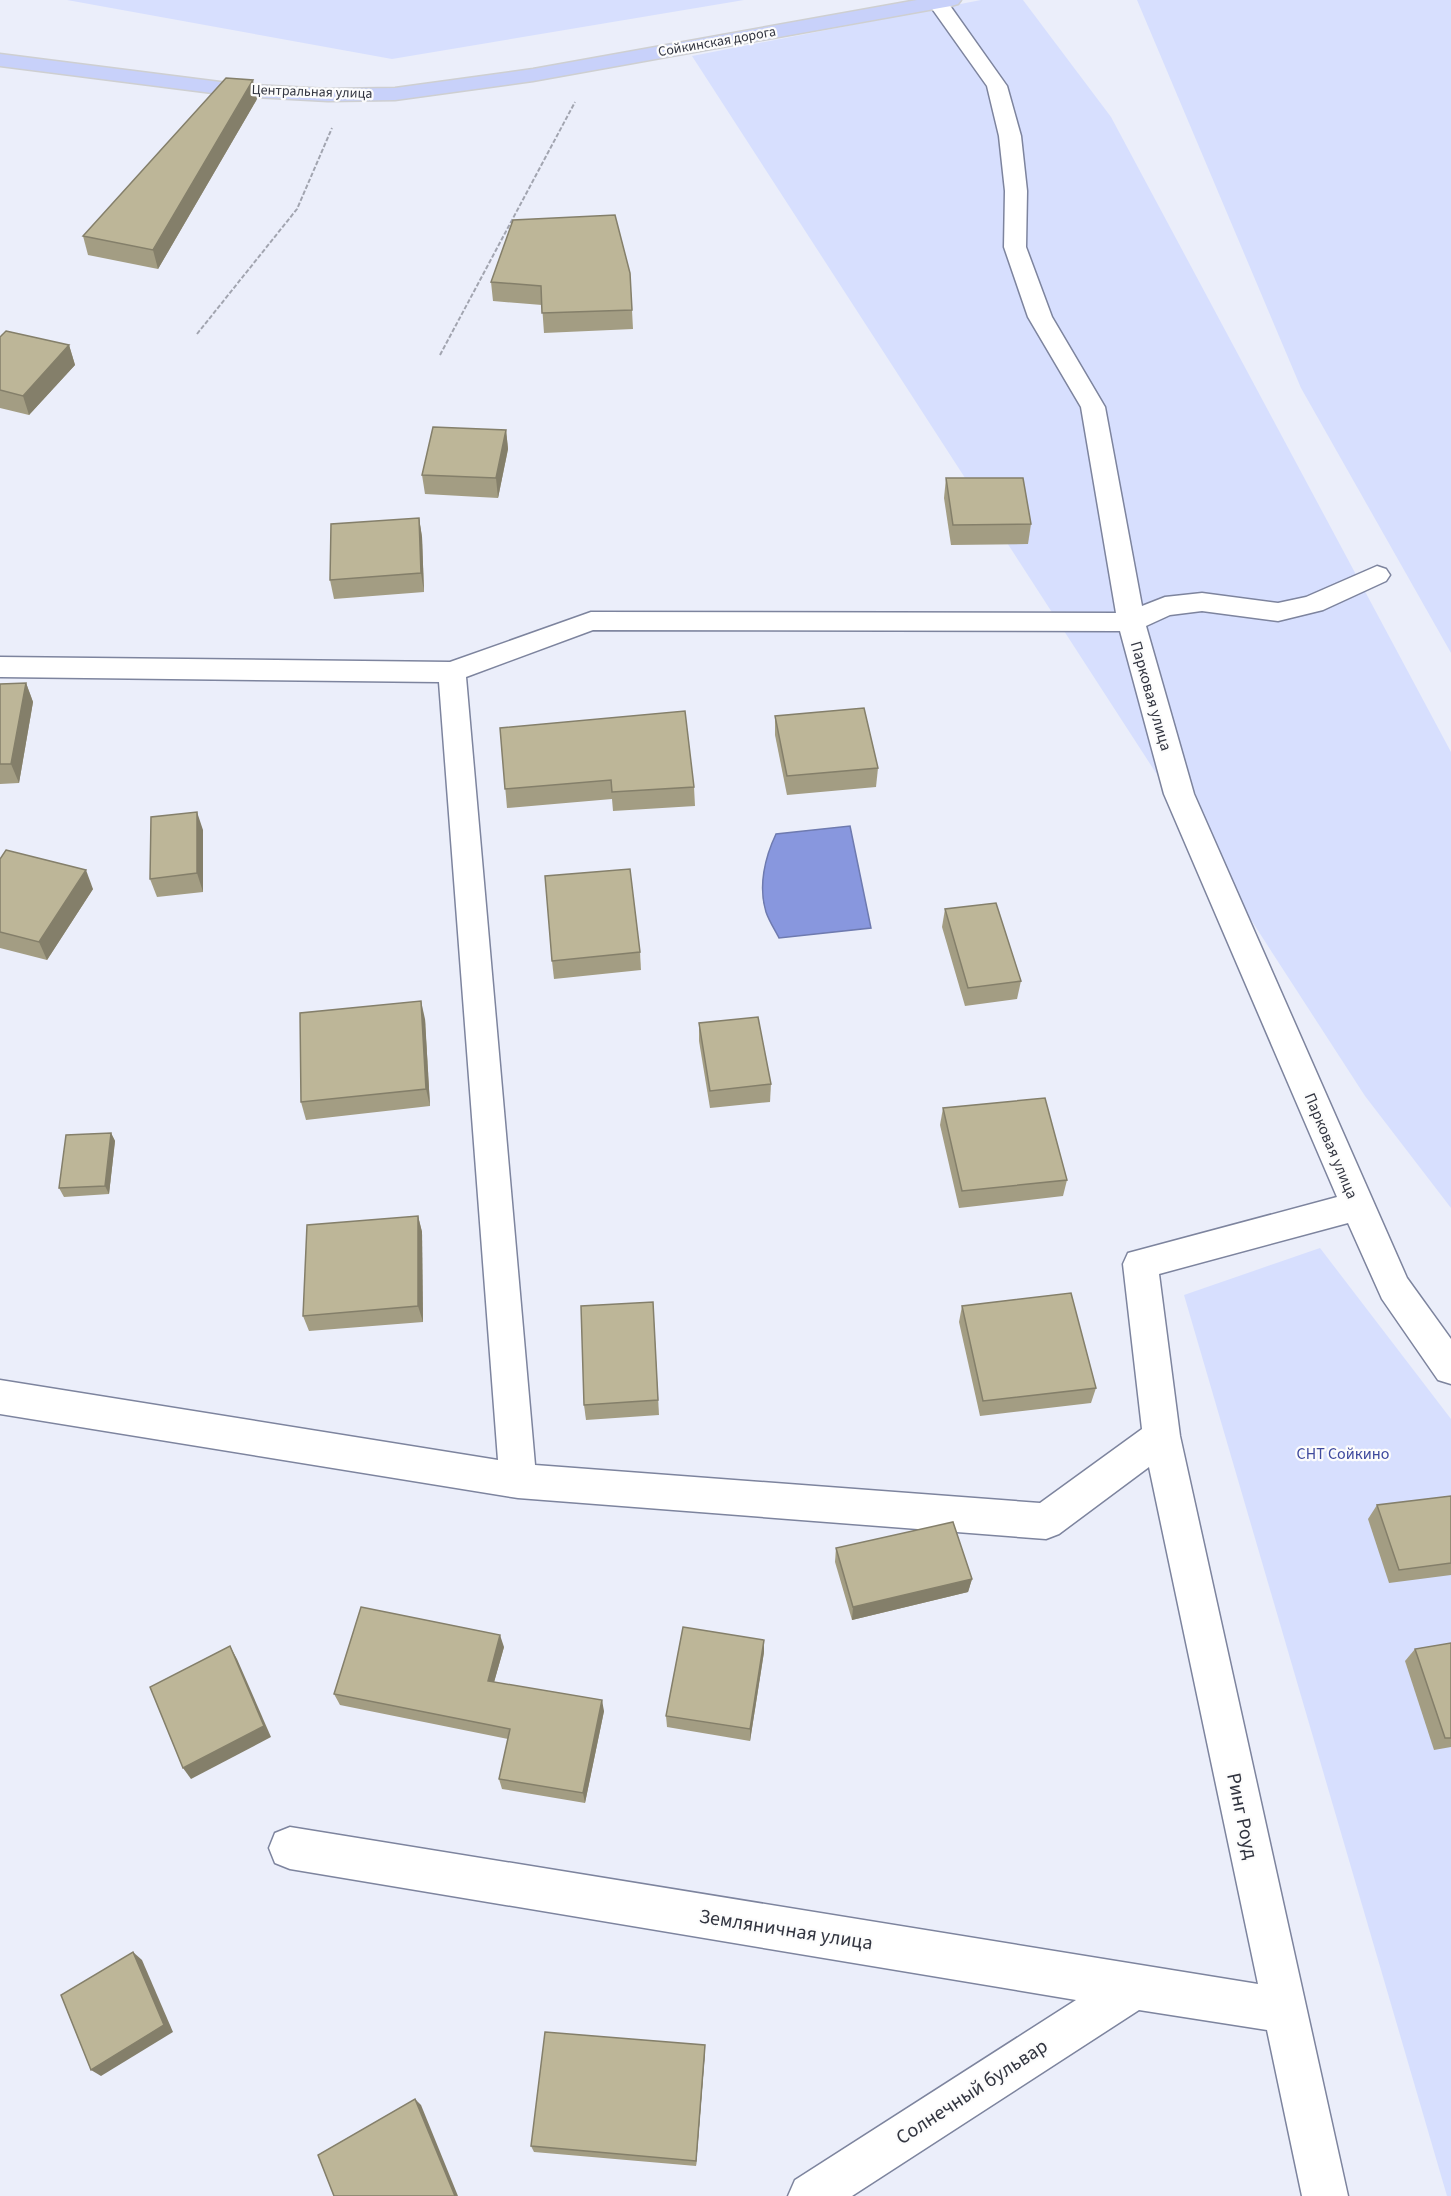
<svg xmlns="http://www.w3.org/2000/svg" width="1451" height="2196" font-family="'Source Sans 3',sans-serif">
<style>
.green{fill:#d7dffe}
.water{fill:#8897de;stroke:#6e7aaf;stroke-width:1.5}
.lines{fill:none;stroke-linecap:round;stroke-linejoin:round}
.minor-casing{stroke:#7d849e;stroke-width:3}
.major-casing{stroke:#cecfd1;stroke-width:3}
.path{stroke:#a2a5b0;stroke-width:2;stroke-dasharray:4.5 2;stroke-linecap:butt}
.minor{fill:#fff;fill-rule:evenodd}
.major{fill:#c8d1fa;fill-rule:evenodd}
.wall{fill:#a39d83}
.shaded-wall{fill:#847f6a}
.building{fill:#bdb698;stroke:#847f6a;stroke-width:1.5}
.labels{text-anchor:middle;dominant-baseline:central;stroke-width:4.5;stroke-linejoin:round;paint-order:stroke}
.far-street-label{font-size:14px;fill:#323540;stroke:#fcfcfc}
.street-label{font-size:16px;fill:#323540;stroke:#fcfcfc}
.park-label{font-size:16px;fill:#3e499d;stroke:#fcfcfc}
.near-street-label{font-size:20px;fill:#323540;stroke:#fcfcfc}
</style>
<rect width="100%" height="100%" fill="#ebeefa"/>
<!-- green -->
<g class="green">
<polygon points="67,0 744,0 392,59"/>
<polygon points="981,0 1023,0 1111,117 1451,752 1451,1208 1365,1096 692,56"/>
<polygon points="1137,0 1451,0 1451,653 1301,388"/>
<polygon points="1320,1248 1451,1419 1451,2196 1447,2196 1184,1295"/>
</g>
<!-- water -->
<path class="water" d="M850,826L871,928L779,938C775,930 769,921 766,912C758,886 765,857 776,834Z"/>
<g class="lines">
<defs>
<path id="minor" d="M930,0H946L1007,86L1021,136L1027,191L1026,247L1052,317L1105,407L1142,606L1165,597L1202,593L1278,603L1306,597L1377,566L1386,569L1390,575L1386,581L1323,610L1278,621L1202,611L1170,615L1146,626L1194,794L1407,1278L1451,1339V1384L1438,1380L1382,1299L1348,1223L1159,1274L1180,1436L1348,2196H1302L1267,2030L1139,2010L852,2196H788L795,2180L1076,2000L290,1869L275,1863L269,1848L275,1833L290,1827L1258,1984L1149,1467L1059,1534L1046,1539L518,1498L0,1414V1380L498,1460L439,682L0,677V657L450,662L591,612L1116,613L1081,407L1028,317L1004,247L1005,191L999,136L987,86L928,3ZM593,630L1120,631L1164,794L1337,1197L1128,1253L1123,1264L1142,1429L1040,1503L535,1465L466,677Z"/>
<polygon id="major" points="917,0 961,0 958,4 951,6 533,81 395,100 328,101 236,96 0,66 0,54 236,84 328,89 395,88 533,69"/>
</defs>
<!-- minor casing -->
<use href="#minor" class="minor-casing"/>
<!-- major casing -->
<use href="#major" class="major-casing"/>
<!-- path -->
<g class="path">
<polyline points="197,334 297,209 332,128"/>
<polyline points="440,355 575,102"/>
</g>
<!-- minor -->
<use href="#minor" class="minor"/>
<!-- major -->
<use href="#major" class="major"/>
</g>
<!-- wall -->
<g class="wall">
<polygon points="257,99 158,269 88,255 83,236"/>
<polygon points="630,273 633,329 544,333 542,305 493,301 491,282"/>
<polygon points="0,337 69,345 75,365 29,415 0,408"/>
<polygon points="506,430 508,449 498,498 425,494 422,475"/>
<polygon points="946,478 1031,524 1028,544 951,545 944,498"/>
<polygon points="419,518 422,537 424,592 334,599 330,580"/>
<polygon points="26,683 33,702 19,783 0,784 0,684"/>
<polygon points="775,716 878,768 876,787 787,795 775,735"/>
<polygon points="500,728 694,787 695,806 613,811 612,799 507,808"/>
<polygon points="203,830 203,892 157,897 150,879"/>
<polygon points="0,859 93,889 47,960 0,948"/>
<polygon points="945,909 1021,981 1017,999 965,1006 942,927"/>
<polygon points="640,952 641,970 554,979 552,961"/>
<polygon points="425,1019 430,1106 306,1120 301,1102"/>
<polygon points="699,1023 771,1084 770,1102 710,1108 699,1041"/>
<polygon points="943,1108 1067,1180 1063,1196 959,1208 940,1125"/>
<polygon points="111,1133 115,1141 109,1194 64,1197 59,1188"/>
<polygon points="418,1216 422,1232 423,1322 309,1331 303,1316"/>
<polygon points="653,1302 659,1415 586,1420 584,1405"/>
<polygon points="962,1306 1096,1388 1091,1403 980,1416 959,1322"/>
<polygon points="1451,1496 1451,1575 1389,1583 1368,1519 1377,1505"/>
<polygon points="836,1548 972,1579 968,1592 852,1620 835,1562"/>
<polygon points="1451,1643 1451,1747 1434,1750 1405,1661 1415,1649"/>
<polygon points="504,1647 494,1682 604,1711 585,1803 502,1789 499,1779 508,1739 340,1705 334,1694"/>
<polygon points="764,1652 750,1741 667,1727 666,1716"/>
<polygon points="705,2045 705,2052 696,2166 534,2152 531,2146"/>
</g>
<!-- shaded-wall -->
<g class="shaded-wall">
<polygon points="253,80 257,99 158,269 153,250"/>
<polygon points="69,345 75,365 29,415 23,396"/>
<polygon points="506,430 508,449 498,498 496,478"/>
<polygon points="419,518 422,537 424,592 421,573"/>
<polygon points="26,683 33,702 19,783 11,764"/>
<polygon points="197,812 203,830 203,892 197,873"/>
<polygon points="86,870 93,889 47,960 39,942"/>
<polygon points="421,1001 425,1019 430,1106 426,1089"/>
<polygon points="111,1133 115,1141 109,1194 105,1186"/>
<polygon points="418,1216 422,1232 423,1322 418,1306"/>
<polygon points="972,1579 968,1592 852,1620 853,1607"/>
<polygon points="500,1635 504,1647 491,1693 488,1681"/>
<polygon points="764,1640 764,1652 750,1741 750,1729"/>
<polygon points="230,1646 237,1659 271,1737 191,1779 183,1768"/>
<polygon points="602,1700 604,1711 585,1803 583,1793"/>
<polygon points="133,1952 142,1960 173,2032 101,2076 91,2070"/>
<polygon points="705,2045 705,2052 696,2166 696,2161"/>
<polygon points="415,2099 421,2105 458,2196 455,2196"/>
</g>
<!-- building -->
<g class="building">
<polygon points="226,78 253,80 153,250 83,236"/>
<polygon points="615,215 630,273 632,310 542,313 541,286 491,282 513,220"/>
<polygon points="6,331 69,345 23,396 0,390 0,337"/>
<polygon points="433,427 506,430 496,478 422,475"/>
<polygon points="946,478 1023,478 1031,524 953,525"/>
<polygon points="419,518 421,573 330,580 331,524"/>
<polygon points="26,683 11,764 0,764 0,684"/>
<polygon points="864,708 878,768 787,776 775,716"/>
<polygon points="685,711 694,787 612,792 611,780 505,789 500,728"/>
<polygon points="197,812 197,873 150,879 151,817"/>
<polygon points="6,850 86,870 39,942 0,932 0,859"/>
<polygon points="630,869 640,952 552,961 545,876"/>
<polygon points="996,903 1021,981 968,988 945,909"/>
<polygon points="421,1001 426,1089 301,1102 300,1013"/>
<polygon points="758,1017 771,1084 710,1091 699,1023"/>
<polygon points="1045,1098 1067,1180 962,1191 943,1108"/>
<polygon points="111,1133 105,1186 59,1188 66,1135"/>
<polygon points="418,1216 418,1306 303,1316 307,1225"/>
<polygon points="1071,1293 1096,1388 983,1401 962,1306"/>
<polygon points="653,1302 658,1400 584,1405 581,1306"/>
<polygon points="1451,1496 1451,1563 1399,1570 1377,1505"/>
<polygon points="953,1522 972,1579 853,1607 836,1548"/>
<polygon points="361,1607 500,1635 488,1681 602,1700 583,1793 499,1779 510,1729 334,1694"/>
<polygon points="683,1627 764,1640 750,1729 666,1716"/>
<polygon points="1451,1643 1451,1738 1445,1738 1415,1649"/>
<polygon points="230,1646 264,1726 183,1768 150,1687"/>
<polygon points="133,1952 164,2025 91,2070 61,1995"/>
<polygon points="545,2032 705,2045 696,2161 531,2146"/>
<polygon points="415,2099 455,2196 334,2196 318,2155"/>
</g>
<g class="labels">
<!-- far-street labels -->
<g class="far-street-label">
<text transform="translate(717 42) rotate(-10)">Сойкинская дорога</text>
<text transform="translate(312 92) rotate(2)">Центральная улица</text>
</g>
<!-- street labels -->
<g class="street-label">
<text transform="translate(1151 696) rotate(74)">Парковая улица</text>
<text transform="translate(1331 1146) rotate(67)">Парковая улица</text>
</g>
<!-- park labels -->
<g class="park-label">
<text x="1343" y="1454">СНТ Сойкино</text>
</g>
<!-- near-street labels -->
<g class="near-street-label">
<text transform="translate(1242 1816) rotate(78)">Ринг Роуд</text>
<text transform="translate(786 1930) rotate(9)">Земляничная улица</text>
<text transform="translate(972 2092) rotate(-33)">Солнечный бульвар</text>
</g>
</g>
</svg>
